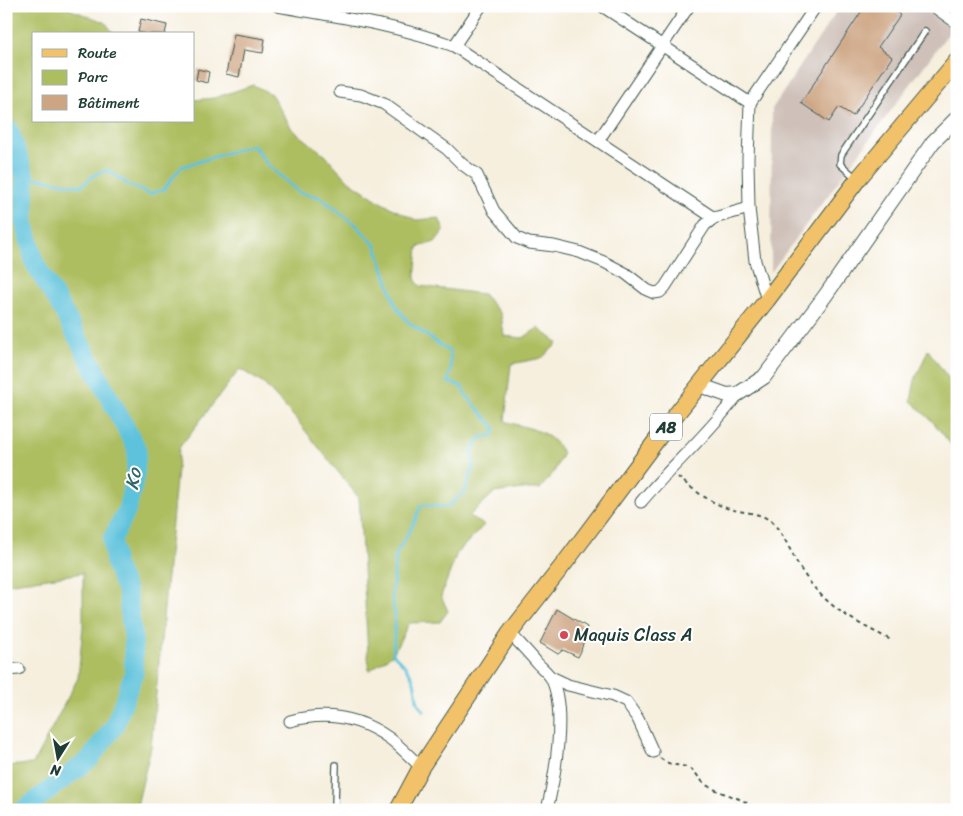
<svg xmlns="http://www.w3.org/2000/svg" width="963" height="816" font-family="Sriracha,sans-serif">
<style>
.built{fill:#f2d5bd}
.industrial{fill:#cfc1ba}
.green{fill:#adbe61;stroke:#667e4a}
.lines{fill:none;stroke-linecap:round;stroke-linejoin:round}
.stream{stroke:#5dc2db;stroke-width:3}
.river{stroke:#5dc2db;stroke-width:19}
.building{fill:#cea583}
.service-casing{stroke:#3f584e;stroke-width:8}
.minor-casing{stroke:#3f584e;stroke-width:13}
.tertiary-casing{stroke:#3f584e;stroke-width:16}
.primary-casing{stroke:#3f584e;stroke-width:18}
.path{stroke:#3f584e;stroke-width:2;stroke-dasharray:4 4;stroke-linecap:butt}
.service{stroke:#fff;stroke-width:5.5}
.minor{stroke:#fff;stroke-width:11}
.tertiary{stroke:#fff;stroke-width:14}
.primary{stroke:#f2c26a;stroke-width:16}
.poi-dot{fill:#d1495b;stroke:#fff;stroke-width:2}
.labels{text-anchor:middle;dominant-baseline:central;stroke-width:4;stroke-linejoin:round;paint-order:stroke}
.shield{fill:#fff;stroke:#627771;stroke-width:1}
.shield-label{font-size:16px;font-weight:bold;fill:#1f3d34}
.poi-label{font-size:18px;fill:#1f3d34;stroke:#fff;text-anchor:start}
.water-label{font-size:19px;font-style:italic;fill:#326566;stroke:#fff}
</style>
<rect width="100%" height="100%" fill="#fff"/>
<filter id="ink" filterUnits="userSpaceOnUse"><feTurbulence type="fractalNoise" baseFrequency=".02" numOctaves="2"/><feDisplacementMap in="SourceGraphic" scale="10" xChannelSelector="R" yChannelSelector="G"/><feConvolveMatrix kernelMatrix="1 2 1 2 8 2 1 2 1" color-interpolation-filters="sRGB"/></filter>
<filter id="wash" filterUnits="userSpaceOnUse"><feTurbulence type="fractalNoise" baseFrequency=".0096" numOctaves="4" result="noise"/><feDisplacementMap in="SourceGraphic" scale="20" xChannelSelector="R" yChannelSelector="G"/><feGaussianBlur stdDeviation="1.12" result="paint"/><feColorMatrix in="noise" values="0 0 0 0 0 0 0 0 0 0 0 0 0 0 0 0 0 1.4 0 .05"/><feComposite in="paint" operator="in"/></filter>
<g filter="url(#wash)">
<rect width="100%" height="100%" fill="#f6efde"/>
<!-- built -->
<polygon class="built" points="349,6 404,6 395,14"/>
<!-- industrial -->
<polygon class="industrial" points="840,6 918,6 953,27 771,272 772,109"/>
<!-- green -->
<g class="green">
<path d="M6,6H60L105,22L114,34H34V121H194V100L214,98L253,85L271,94L292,129L325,155L349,181L382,203L416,220L439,218L444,230L435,242L418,247L415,279L420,286L483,294L501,314L504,336L523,338L538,328L558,343L542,358L511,364L505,421C530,430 547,427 563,453L554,472L540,489H522L494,493L469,516L484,525L457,553L441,596L448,611L440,622L409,623L393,654L369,671L359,498L296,419L264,384L240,369L179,448L151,747L136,810H6V766L33,764L78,678L83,626V573L6,584Z"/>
<polygon points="928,350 957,390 957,452 933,422 911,401 915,380"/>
</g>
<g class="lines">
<!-- stream -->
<path class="stream" d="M25,176L81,186L96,174L107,170L129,185L150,194L164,189L181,167L253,145L268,165L300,193L320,197L356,225L376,246L396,306L409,323L450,352L451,369L448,382L461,386L465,394L495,428L492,436L481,437L472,450L473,467L465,491L448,507L421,505L414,523L396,554L392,595L395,616L393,654C402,662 413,673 415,686C418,700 414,699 424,711"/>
<!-- river -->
<polyline class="river" points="6,126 10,132 25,176 25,224 35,264 62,309 137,449 135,477 127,510 112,539 115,564 127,592 133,636 134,673 115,725 90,759 23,810"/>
</g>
<g id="blocks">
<!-- building -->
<g class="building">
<polygon points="865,6 887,6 900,15 878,47 892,57 853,116 839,107 829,122 801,103"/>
<polygon points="141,19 167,25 165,34 148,34 138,32"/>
<polygon points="234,34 265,39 263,53 244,50 239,77 226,74"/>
<polygon points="198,69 209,72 207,83 196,80"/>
<polygon points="557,609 587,627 581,651 578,657 563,650 558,654 540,643"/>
</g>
</g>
</g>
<g filter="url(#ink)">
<use href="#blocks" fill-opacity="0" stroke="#3f584e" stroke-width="1"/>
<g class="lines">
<defs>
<g id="service">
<polyline points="856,178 840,164 841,155 925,31"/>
<polyline points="336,765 335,807 340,810"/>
</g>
<g id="minor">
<path d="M278,6C337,17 398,25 454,46L714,218L749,208"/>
<polyline points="602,6 750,103"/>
<polyline points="933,6 957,23"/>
<polyline points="454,46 481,6"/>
<polyline points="340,92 361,95 384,104 447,149 462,164 477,175 494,211 517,238 529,243 554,246 579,252 604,262 625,273 647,290 654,293 660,292 665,287 705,225 714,218"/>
<polyline points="598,141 689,6"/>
<polyline points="767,300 755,261 749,208 748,159 750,103 816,6"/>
<path d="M641,502C672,465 709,434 738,394"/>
<path d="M510,633C519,643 529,653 538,664C542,668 548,673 551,678C567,709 555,776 547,810"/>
<polyline points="6,670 19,669"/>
<polyline points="551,677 568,685 613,696 626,702 638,719 653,752"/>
<path d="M290,721C326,711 358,716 389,738C400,746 410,757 421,767"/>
</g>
<polyline id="tertiary" points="699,385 727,395 738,394 764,377 825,296 933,142 957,118"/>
<polyline id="primary" points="398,810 421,767 510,633 567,560 670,422 767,300 858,179 957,61"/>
</defs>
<!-- service casing -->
<use href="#service" class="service-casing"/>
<!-- minor casing -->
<use href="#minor" class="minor-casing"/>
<!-- tertiary casing -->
<use href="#tertiary" class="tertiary-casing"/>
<!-- primary casing -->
<use href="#primary" class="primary-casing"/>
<!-- path -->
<g class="path">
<path d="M678,477C692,489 712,504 730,509C743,513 762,512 773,523C786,537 792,556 802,571C826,608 854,621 891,640"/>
<path d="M660,758C673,768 677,763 689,768C697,772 700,782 708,786C725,796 741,796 757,810"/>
</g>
<!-- service -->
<use href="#service" class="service"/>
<!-- minor -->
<use href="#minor" class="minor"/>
<!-- tertiary -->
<use href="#tertiary" class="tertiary"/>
<!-- primary -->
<use href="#primary" class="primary"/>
</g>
</g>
<!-- markers -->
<circle class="poi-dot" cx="564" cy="635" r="5"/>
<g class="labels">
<!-- shield labels -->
<rect class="shield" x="650" y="413.5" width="32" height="27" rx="4"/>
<g class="shield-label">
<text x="666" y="427">A8</text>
</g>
<!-- poi labels -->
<g class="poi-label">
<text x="574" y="635">Maquis Class A</text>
</g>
<!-- water labels -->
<g class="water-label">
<text transform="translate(133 479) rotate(-80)">Ko</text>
</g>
</g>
<!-- margin -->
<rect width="963" height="816" fill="none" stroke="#fff" stroke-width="25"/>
<!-- legend -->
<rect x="32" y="32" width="162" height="90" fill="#ffffff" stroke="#a5b1ae"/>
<rect x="42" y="49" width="25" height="8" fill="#f2c26a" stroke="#a5b1ae"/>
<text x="78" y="58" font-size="15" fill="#1f3d34">Route</text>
<rect x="42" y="70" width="25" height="15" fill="#adbe61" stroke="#a5b1ae"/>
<text x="78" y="82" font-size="15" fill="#1f3d34">Parc</text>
<rect x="42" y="95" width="25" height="15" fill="#cea583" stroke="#a5b1ae"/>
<text x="78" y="108" font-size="15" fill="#1f3d34">Bâtiment</text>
<!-- north arrow -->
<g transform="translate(58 758) rotate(191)" stroke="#ffffff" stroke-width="4" paint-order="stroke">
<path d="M0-4L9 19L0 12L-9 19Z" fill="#1f3d34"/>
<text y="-8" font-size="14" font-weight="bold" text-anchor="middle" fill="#1f3d34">N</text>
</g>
</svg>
